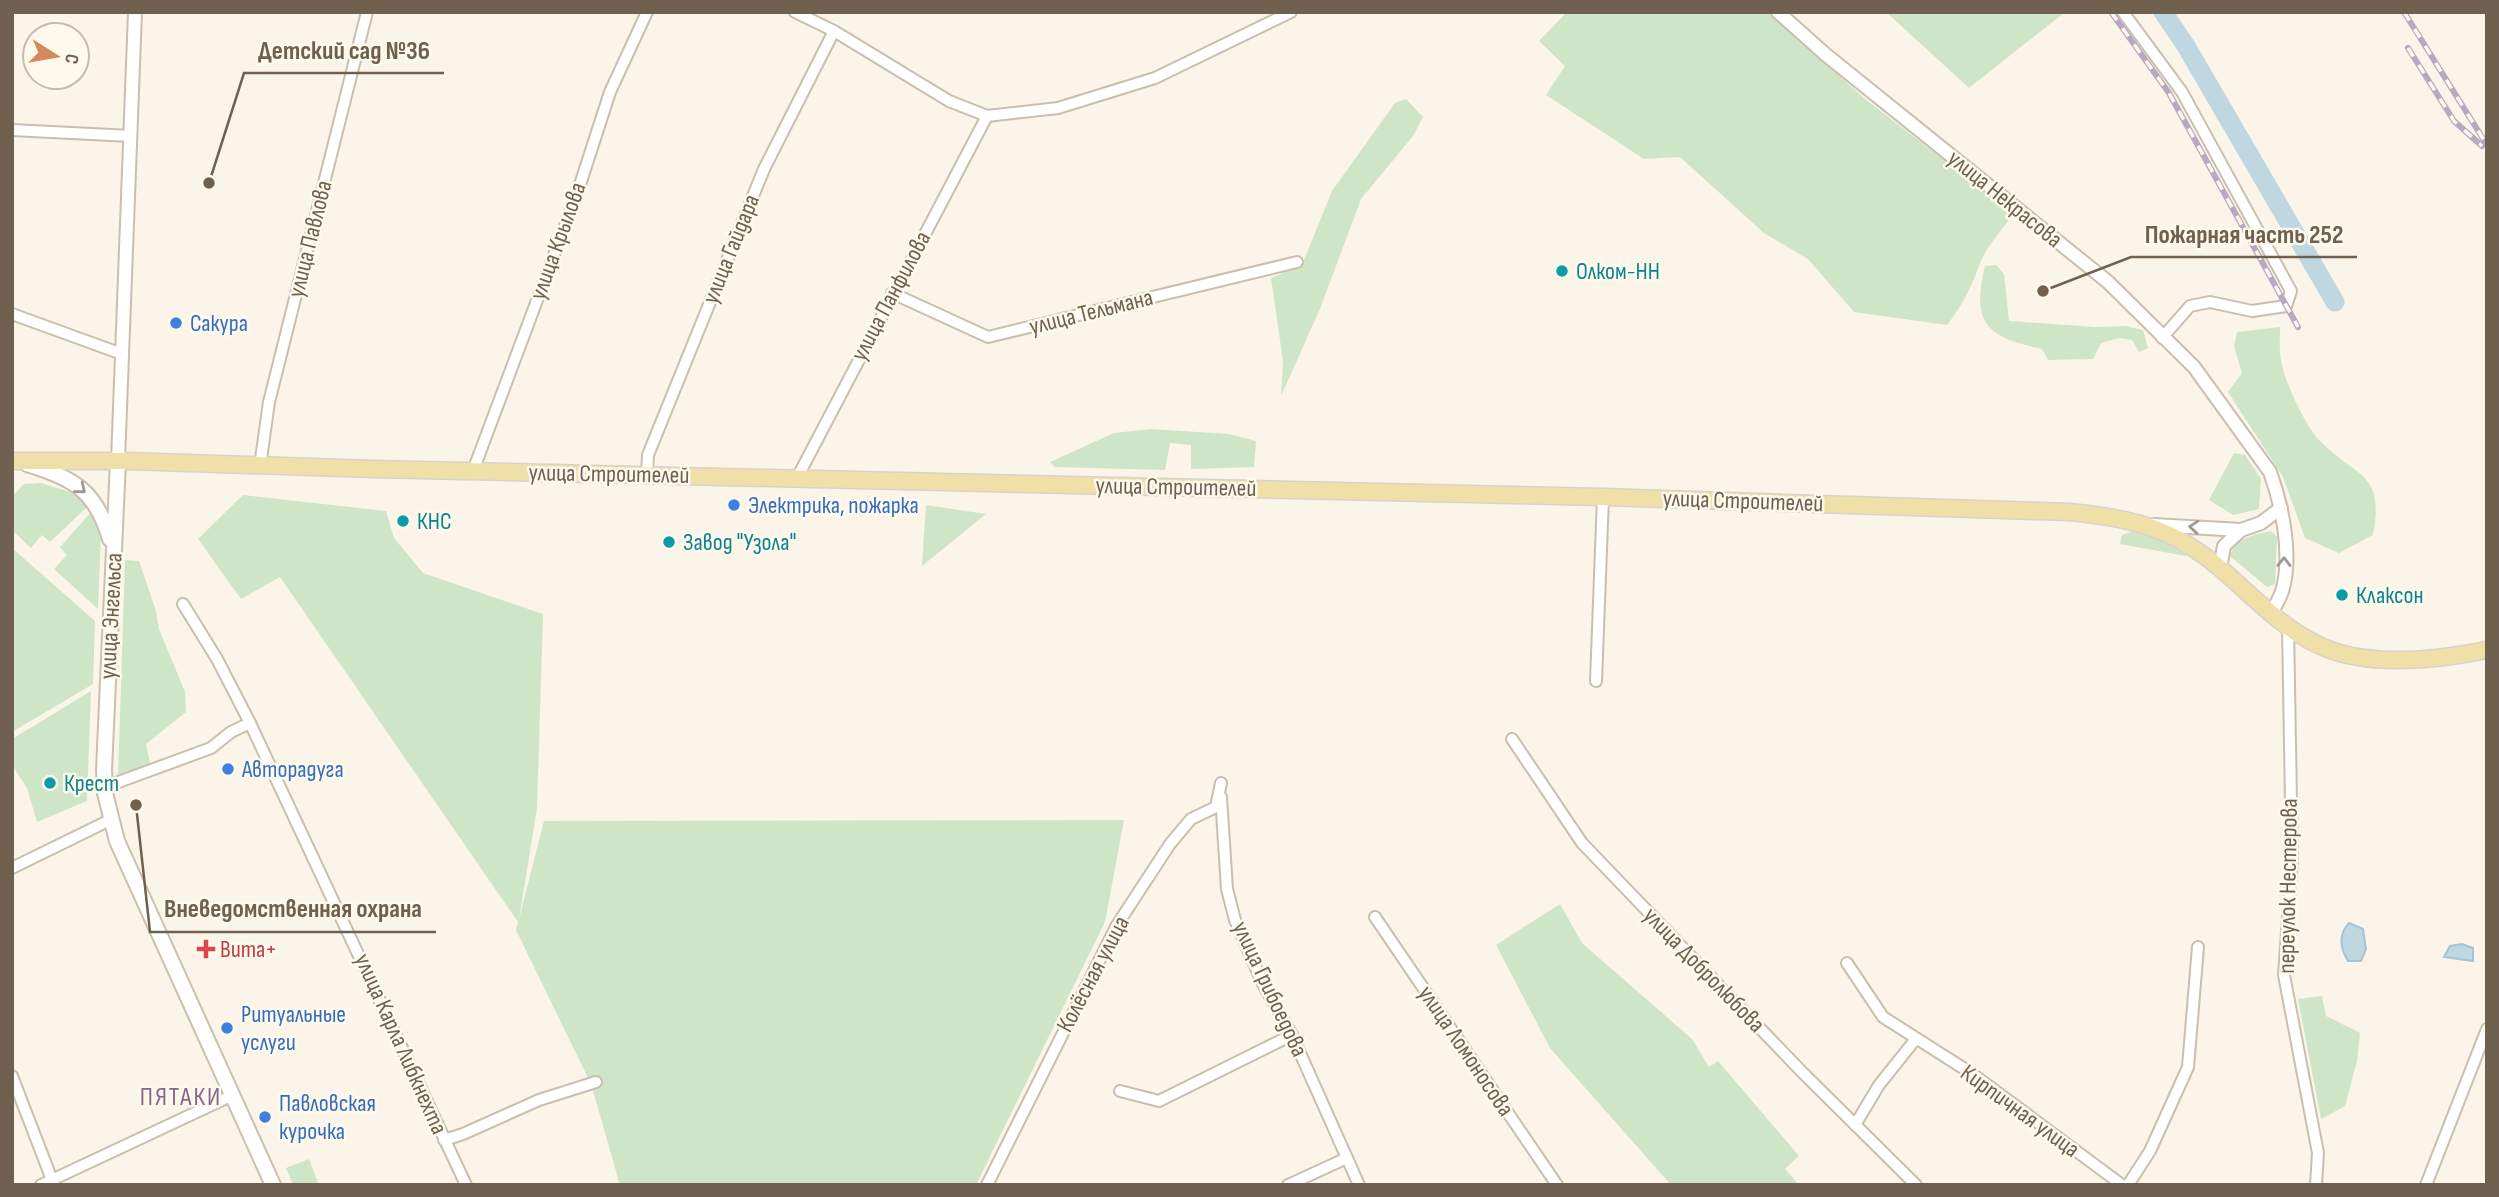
<svg xmlns="http://www.w3.org/2000/svg" width="2499" height="1197" font-family="'Sofia Sans Condensed',sans-serif">
<style>
.green{fill:#cfe5c8}
.water{fill:#bed7e1;stroke:#a6c4d1;stroke-width:2}
.lines{fill:none;stroke-linecap:round;stroke-linejoin:round}
.river{stroke:#bed7e1;stroke-width:19}
.minor-casing{stroke:#cabfaf;stroke-width:14}
.tertiary-casing{stroke:#cabfaf;stroke-width:16}
.secondary-casing{stroke:#ccc0ad;stroke-width:18}
.primary-casing{stroke:#d7d2ce;stroke-width:19}
.minor{stroke:#fff;stroke-width:10}
.tertiary{stroke:#fff;stroke-width:12}
.secondary{stroke:#fff;stroke-width:14}
.primary{stroke:#f0e0a8;stroke-width:16}
.rail-casing{stroke:#baa7c2;stroke-width:6}
.rail{stroke:#fdf9ed;stroke-width:3.5;stroke-dasharray:10;stroke-linecap:butt}
.oneway{stroke:#a2988d}
.culture-dot{fill:#0f9aa8;stroke:#fdf9ed;stroke-width:2.5}
.shop-dot{fill:#3f7fe0;stroke:#fdf9ed;stroke-width:2.5}
.health-dot{fill:#e0444e;stroke:#fdf9ed;stroke-width:2.5}
.labels{text-anchor:middle;dominant-baseline:central;stroke-width:5;stroke-linejoin:round;paint-order:stroke}
.street-label{font-size:24px;fill:#70604f;stroke:#fdf9ed}
.culture-label{font-size:24px;fill:#0d838f;stroke:#fdf9ed;text-anchor:start}
.shop-label{font-size:24px;fill:#366cbe;stroke:#fdf9ed;text-anchor:start}
.health-label{font-size:24px;fill:#be3a42;stroke:#fdf9ed;text-anchor:start}
.neighbourhood-label{font-size:26px;letter-spacing:2px;fill:#85668c;stroke:#fdf9ed}
.leader{fill:none;stroke:#70604f;stroke-width:2.5}
.callout-dot{fill:#70604f;stroke:#fdf9ed;stroke-width:2.5}
.callout-label{font-size:26px;text-anchor:middle;font-weight:bold;fill:#70604f;stroke:#fdf9ed;stroke-width:5;stroke-linejoin:round;paint-order:stroke}
</style>
<rect width="100%" height="100%" fill="#faf5e8"/>
<!-- green -->
<g class="green">
<path d="M1567,12H1768L1864,98L2013,214C2002,230 1985,248 1979,266C1971,288 1962,306 1947,325L1854,312L1808,259L1764,233L1680,157L1644,159L1546,95L1565,66L1539,41Z"/>
<polygon points="1886,12 2065,12 1969,88"/>
<polygon points="1406,99 1423,117 1413,136 1361,199 1320,309 1281,396 1283,361 1271,278 1302,265 1332,191 1395,103"/>
<path d="M1996,265L2004,274L2009,321L2095,327L2125,326L2143,330L2148,348L2139,352L2132,340L2119,338L2101,343L2093,359L2048,360L2042,349C1987,337 1971,325 1985,266Z"/>
<path d="M2280,327C2280,338 2279,350 2281,360C2284,381 2306,427 2321,442C2357,478 2385,472 2373,535L2339,553L2305,538L2283,477L2228,392L2242,373L2234,346L2237,332Z"/>
<polygon points="1151,429 1229,434 1256,441 1254,467 1191,469 1191,445 1170,443 1165,470 1055,467 1050,462 1114,433"/>
<polygon points="2234,453 2245,455 2261,479 2259,509 2233,515 2209,500"/>
<polygon points="41,483 73,493 87,507 50,542 42,535 31,548 12,530 12,496 24,484"/>
<polygon points="243,495 386,511 394,538 423,573 543,614 537,808 519,919 544,821 1124,820 1105,922 976,1185 620,1185 591,1084 516,930 518,922 280,577 241,599 198,539"/>
<polygon points="926,505 986,514 922,566"/>
<polygon points="91,512 101,533 98,609 54,569 67,555 60,547"/>
<polygon points="2135,530 2183,549 2186,556 2120,544 2122,535"/>
<path d="M2271,531L2277,537L2275,584L2267,587L2230,556C2236,537 2253,535 2271,531Z"/>
<polygon points="12,548 95,621 93,684 12,732"/>
<polygon points="125,560 139,561 156,611 159,629 185,692 186,712 146,744 150,763 118,779"/>
<polygon points="91,691 87,801 37,822 27,788 12,765 12,739"/>
<polygon points="1560,904 1582,943 1692,1039 1709,1067 1718,1061 1799,1156 1785,1169 1799,1185 1671,1185 1550,1048 1496,945"/>
<polygon points="2322,996 2326,1016 2360,1033 2357,1061 2345,1106 2321,1119 2298,999"/>
<polygon points="309,1159 319,1185 293,1185 286,1168"/>
</g>
<!-- water -->
<g class="water">
<path d="M2349,923L2363,929L2366,949L2361,961H2348C2340,948 2338,935 2349,923Z"/>
<polygon points="2462,944 2473,948 2473,961 2444,957 2450,946"/>
</g>
<g class="lines">
<!-- river -->
<polyline class="river" points="2163,12 2186,46 2335,302"/>
<defs>
<g id="minor">
<polyline points="795,12 834,31 949,101 987,116 1058,108 1155,78 1291,12"/>
<polyline points="2123,12 2182,92 2291,291 2286,306 2252,311 2210,302 2190,306 2162,338"/>
<polyline points="12,130 131,136"/>
<polyline points="892,293 988,337 1297,262"/>
<polyline points="12,314 122,354"/>
<polyline points="260,466 269,402 367,12"/>
<polyline points="473,471 578,191 610,92 647,12"/>
<polyline points="647,474 648,455 764,169 834,31"/>
<polyline points="797,478 987,116"/>
<polyline points="183,604 217,659 250,723 466,1185"/>
<polyline points="2288,627 2292,860 2284,975 2318,1153 2316,1185"/>
<polyline points="1596,681 1603,497"/>
<polyline points="1512,739 1582,843 1802,1072 1916,1185"/>
<polyline points="105,787 211,748 231,732 250,723"/>
<polyline points="1221,797 1227,889 1235,920 1263,984 1292,1035 1359,1185"/>
<polyline points="12,868 110,820"/>
<polyline points="1375,917 1557,1185"/>
<polyline points="1847,963 1883,1017 1974,1075 2122,1185"/>
<polyline points="12,1076 54,1185"/>
<polyline points="1120,1091 1159,1101 1292,1035"/>
<polyline points="1855,1125 1879,1085 1915,1040"/>
<polyline points="444,1140 463,1134 539,1100 596,1082"/>
<polyline points="41,1185 233,1095"/>
<polyline points="987,1185 1117,925 1170,844 1191,819 1216,807 1221,783"/>
<polyline points="1288,1185 1347,1158"/>
<polyline points="2128,1185 2150,1151 2188,1067 2198,947"/>
<polyline points="2426,1185 2487,1029"/>
</g>
<g id="tertiary">
<path d="M1778,12L1825,54L2108,282L2194,367L2270,472C2282,505 2292,553 2283,588C2281,597 2275,605 2271,614"/>
<polyline points="118,461 135,12"/>
<polyline points="2154,525 2241,530 2261,523 2281,508"/>
<polyline points="2220,568 2224,546 2241,530"/>
</g>
<g id="secondary">
<polyline points="118,461 104,770 105,793 117,841 273,1185"/>
<path d="M27,464C74,478 96,491 110,539"/>
</g>
<path id="primary" d="M12,461H128L373,469L1603,497L2069,512C2131,518 2172,527 2221,569C2253,596 2283,630 2323,647C2371,668 2437,660 2487,650"/>
</defs>
<!-- minor casing -->
<use href="#minor" class="minor-casing"/>
<!-- tertiary casing -->
<use href="#tertiary" class="tertiary-casing"/>
<!-- secondary casing -->
<use href="#secondary" class="secondary-casing"/>
<!-- primary casing -->
<use href="#primary" class="primary-casing"/>
<!-- minor -->
<use href="#minor" class="minor"/>
<!-- tertiary -->
<use href="#tertiary" class="tertiary"/>
<!-- secondary -->
<use href="#secondary" class="secondary"/>
<!-- primary -->
<use href="#primary" class="primary"/>
<defs>
<g id="rail">
<polyline points="2111,12 2169,93 2298,327"/>
<polyline points="2404,12 2487,145"/>
<polyline points="2408,48 2454,121 2482,146"/>
</g>
</defs>
<!-- rail casing -->
<use href="#rail" class="rail-casing"/>
<!-- rail -->
<use href="#rail" class="rail"/>
</g>
<!-- one-way arrows -->
<defs><path id="oneway-chevron" d="M-2-3.5L2.5 0L-2 3.5" fill="none" stroke-width="1.6" stroke-linecap="round" stroke-linejoin="round" transform="scale(1.75)"/></defs>
<g class="oneway">
<use href="#oneway-chevron" transform="translate(81 489) rotate(39)"/>
<use href="#oneway-chevron" transform="translate(2194 527) rotate(-176)"/>
<use href="#oneway-chevron" transform="translate(2284 562) rotate(-89)"/>
</g>
<!-- markers -->
<g class="culture-dot">
<circle cx="1562" cy="271" r="7"/>
<circle cx="403" cy="521" r="7"/>
<circle cx="669" cy="542" r="7"/>
<circle cx="2342" cy="595" r="7"/>
<circle cx="50" cy="783" r="7"/>
</g>
<g class="shop-dot">
<circle cx="176" cy="323" r="7"/>
<circle cx="734" cy="505" r="7"/>
<circle cx="228" cy="769" r="7"/>
<circle cx="227" cy="1028" r="7"/>
<circle cx="265" cy="1117" r="7"/>
</g>
<path class="health-dot" d="M202.5 938.5h7v7h7v7h-7v7h-7v-7h-7v-7h7z"/>
<g class="labels">
<!-- street labels -->
<g class="street-label">
<text transform="translate(2005 199) rotate(39)">улица Некрасова</text>
<text transform="translate(310 239) rotate(-76)">улица Павлова</text>
<text transform="translate(558 241) rotate(-70)">улица Крылова</text>
<text transform="translate(731 249) rotate(-68)">улица Гайдара</text>
<text transform="translate(891 296) rotate(-62)">улица Панфилова</text>
<text transform="translate(1091 312) rotate(-14)">улица Тельмана</text>
<text transform="translate(609 474) rotate(1)">улица Строителей</text>
<text transform="translate(1176 487) rotate(1)">улица Строителей</text>
<text transform="translate(1743 501) rotate(2)">улица Строителей</text>
<text transform="translate(111 616) rotate(-87)">улица Энгельса</text>
<text transform="translate(2288 886) rotate(-89)">переулок Нестерова</text>
<text transform="translate(1704 970) rotate(46)">улица Добролюбова</text>
<text transform="translate(1093 974) rotate(-62)">Колёсная улица</text>
<text transform="translate(1270 989) rotate(65)">улица Грибоедова</text>
<text transform="translate(401 1044) rotate(66)">улица Карла Либкнехта</text>
<text transform="translate(1466 1051) rotate(56)">улица Ломоносова</text>
<text transform="translate(2020 1111) rotate(36)">Кирпичная улица</text>
</g>
<!-- culture labels -->
<g class="culture-label">
<text x="1576" y="271">Олком-НН</text>
<text x="417" y="521">КНС</text>
<text x="683" y="542">Завод "Узола"</text>
<text x="2356" y="595">Клаксон</text>
<text x="64" y="783">Крест</text>
</g>
<!-- shop labels -->
<g class="shop-label">
<text x="190" y="323">Сакура</text>
<text x="748" y="505">Электрика, пожарка</text>
<text x="242" y="769">Авторадуга</text>
<text x="241" y="1014">Ритуальные<tspan x="241" dy="28">услуги</tspan></text>
<text x="279" y="1103">Павловская<tspan x="279" dy="28">курочка</tspan></text>
</g>
<!-- health labels -->
<g class="health-label">
<text x="220" y="949">Вита+</text>
</g>
<!-- neighbourhood labels -->
<g class="neighbourhood-label">
<text x="181" y="1097">ПЯТАКИ</text>
</g>
</g>
<!-- callouts -->
<path class="leader" d="M209 183L244 73H444M2043 291L2131 257H2357M136 805L150 932H436"/>
<g class="callout-dot">
<circle cx="209" cy="183" r="7"/>
<circle cx="2043" cy="291" r="7"/>
<circle cx="136" cy="805" r="7"/>
</g>
<g class="callout-label">
<text x="344" y="59">Детский сад №36</text>
<text x="2244" y="243">Пожарная часть 252</text>
<text x="293" y="917">Вневедомственная охрана</text>
</g>
<!-- border -->
<rect width="2499" height="1197" fill="none" stroke="#70604f" stroke-width="28"/>
<!-- north arrow -->
<g transform="translate(56 56) rotate(101)"><circle r="33" fill="#fdf9ed" stroke="#c5bcae" stroke-width="2"/>
<path d="M0-5L12 26L0 18L-12 26Z" fill="#d4885c"/>
<text y="-10" font-size="19" font-weight="bold" text-anchor="middle" fill="#70604f">С</text>
</g>
</svg>
